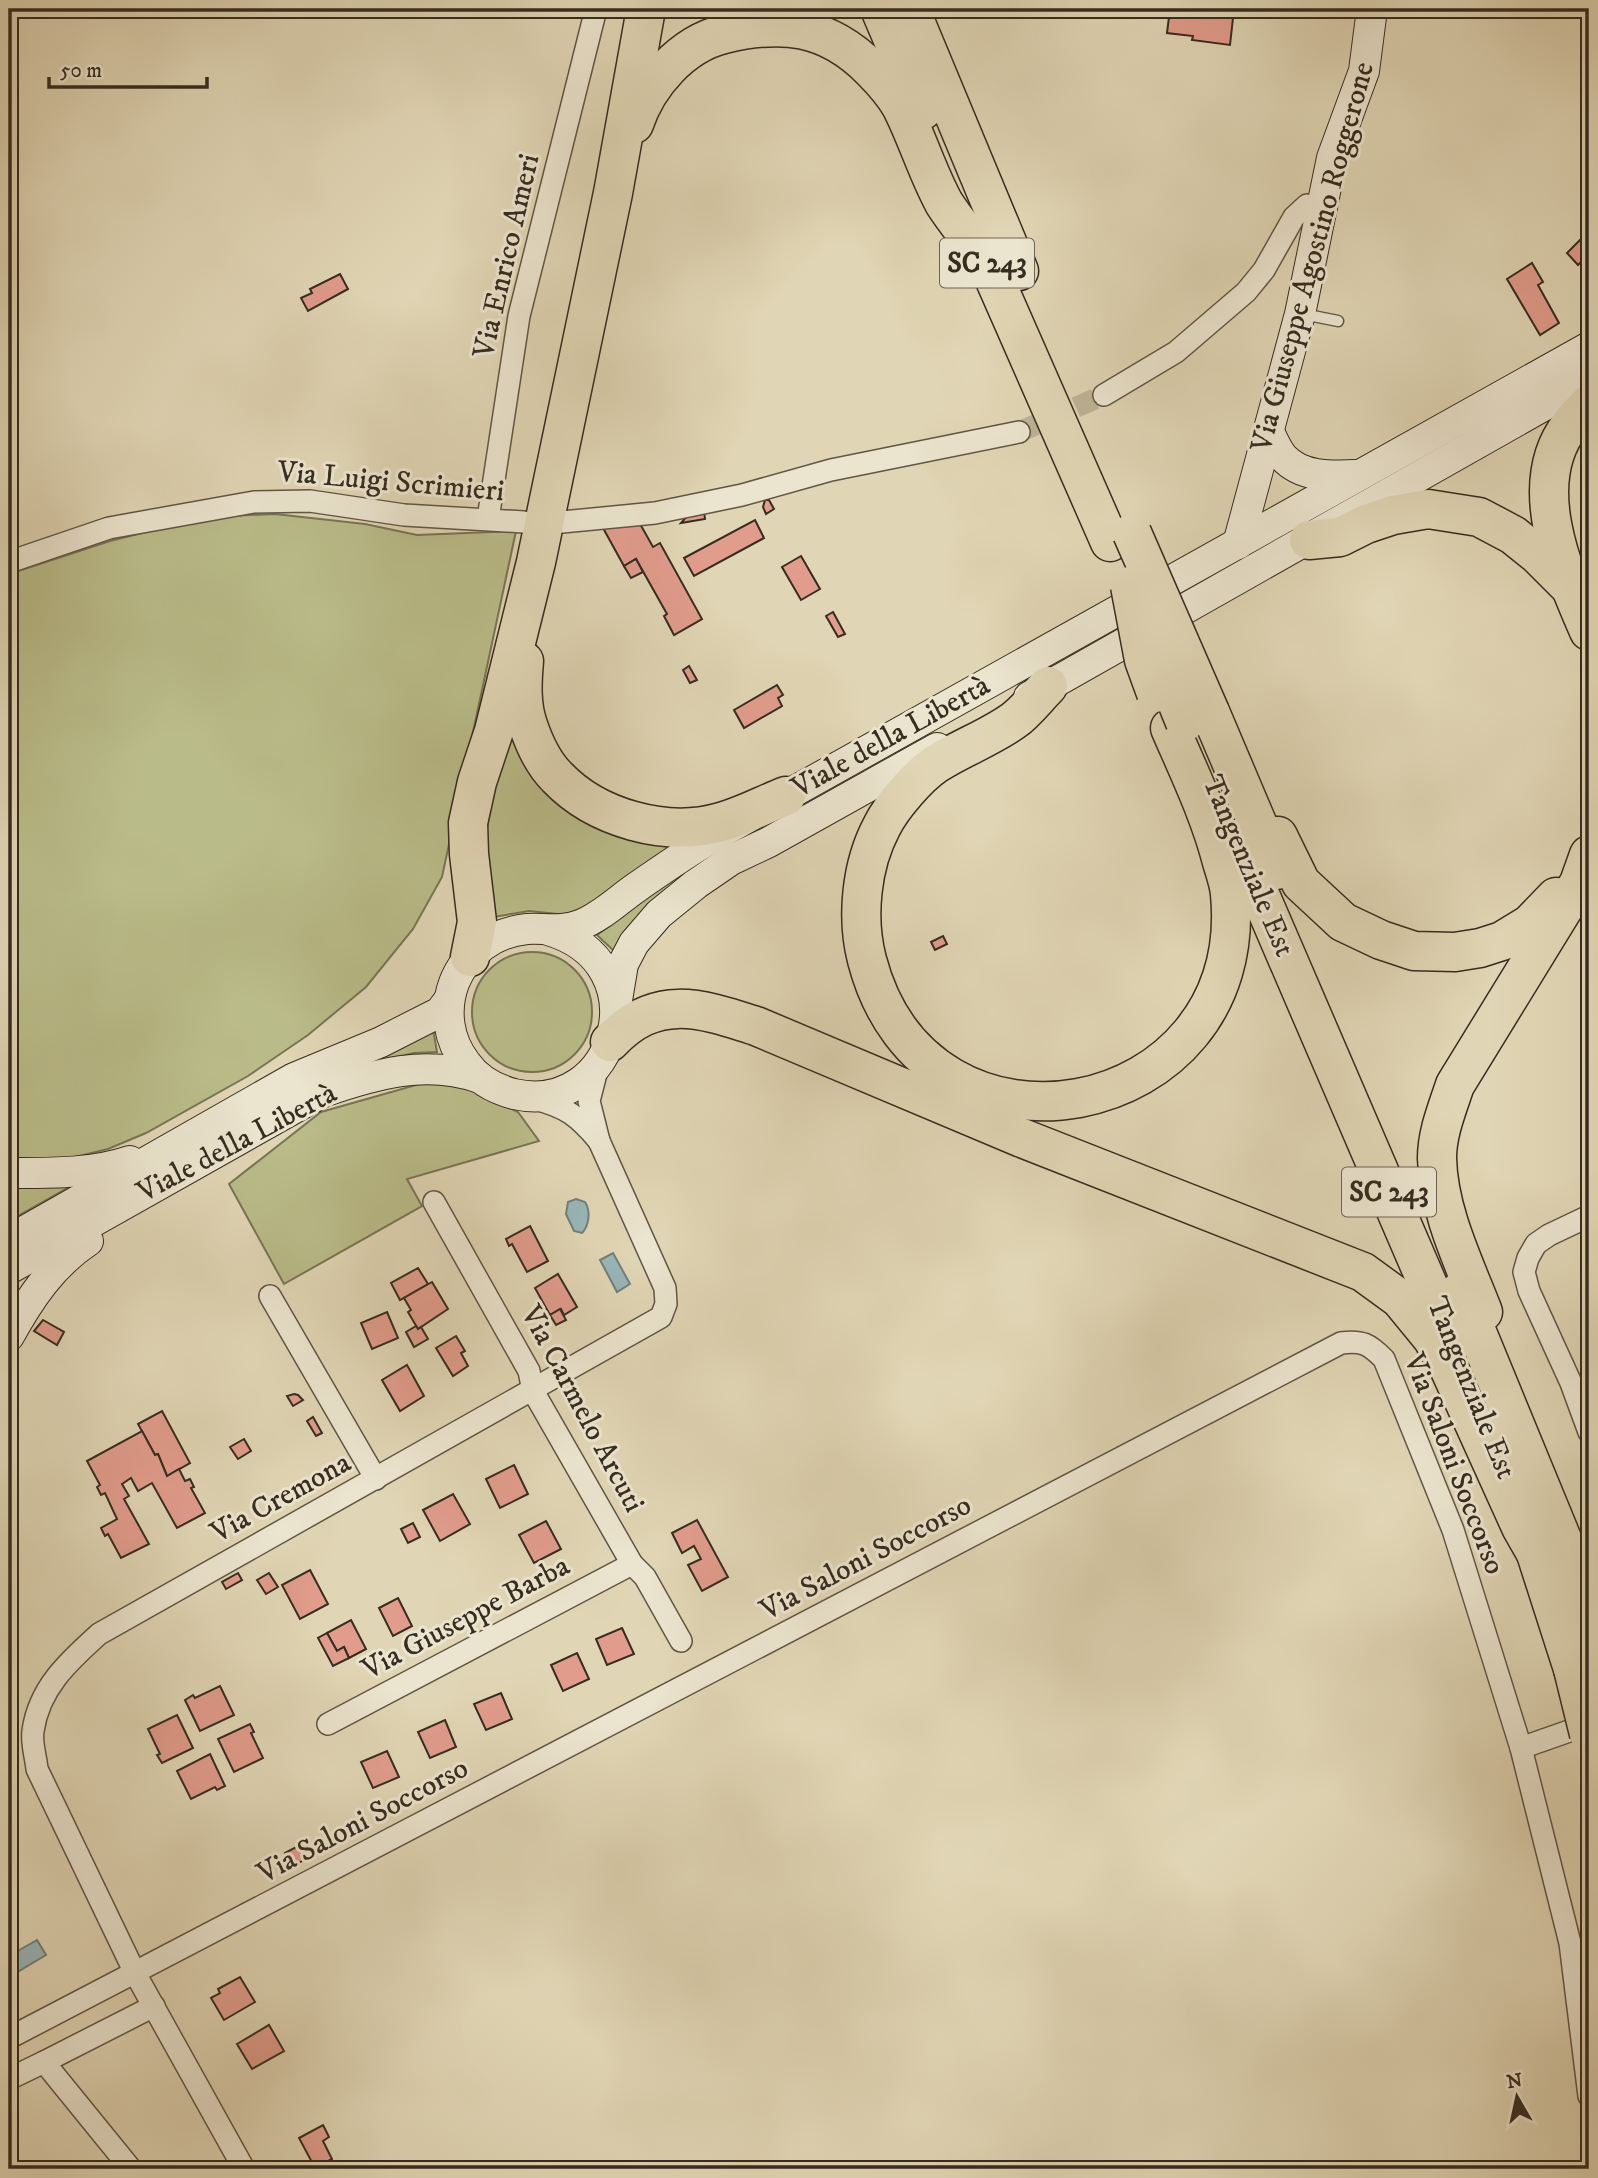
<svg xmlns="http://www.w3.org/2000/svg" width="1598" height="2178" font-family="'IM FELL DW Pica',serif">
<style>
.green{fill:#b9bb88;stroke:#787454;stroke-width:2}
.water{fill:#98b6b8;stroke:#717f7b;stroke-width:2}
.building{fill:#e19c8c;stroke:#362c1f;stroke-width:2}
.lines{fill:none;stroke-linecap:round;stroke-linejoin:round}
.street-tunnel{stroke:#beb396;stroke-width:21;stroke-dasharray:21 10;stroke-linecap:butt}
.lane-casing{stroke:#605644;stroke-width:13}
.street-casing{stroke:#605644;stroke-width:24}
.secondary-casing{stroke:#362c1f;stroke-width:32}
.highway-casing{stroke:#362c1f;stroke-width:41}
.lane{stroke:#ebe4ce;stroke-width:10}
.street{stroke:#ebe4ce;stroke-width:21}
.secondary{stroke:#ebe4ce;stroke-width:30}
.highway{stroke:#e0d5b4;stroke-width:38}
.highway-bridge-casing{stroke:#362c1f;stroke-width:41;stroke-linecap:butt}
.highway-bridge{stroke:#e0d5b4;stroke-width:38}
.labels{text-anchor:middle;dominant-baseline:central;stroke-width:6;stroke-linejoin:round;paint-order:stroke}
.shield{fill:#ebe4ce;stroke:#6c6354;stroke-width:2}
.shield-label{font-size:28px;font-weight:bold;fill:#362c1f}
.street-label{font-size:30px;fill:#362c1f;stroke:#ebe4ce}
</style>
<rect width="100%" height="100%" fill="#e0d5b4"/>
<filter id="stains"><feTurbulence type="fractalNoise" baseFrequency=".00286" numOctaves="4"/><feColorMatrix values="0 0 0 0 .2 0 0 0 0 .09 0 0 0 0 .02 0 0 0 .5 -.17"/></filter>
<radialGradient id="worn" r=".72"><stop offset=".6" stop-color="#630" stop-opacity="0"/><stop offset="1" stop-color="#630" stop-opacity=".3"/></radialGradient>
<!-- green -->
<g class="green">
<polygon points="275,514 365,524 417,535 516,531 442,877 413,929 366,987 308,1035 248,1076 146,1133 108,1149 63,1160 9,1158 9,574 110,541 206,517"/>
<polygon points="508,704 532,763 696,836 578,916 529,911 488,918 482,858"/>
<polygon points="737,842 616,953 597,935 659,888"/>
<circle cx="532" cy="1012" r="60"/>
<polygon points="433,1029 437,1052 414,1053 365,1064"/>
<polygon points="444,1077 518,1112 539,1141 407,1179 422,1206 284,1284 229,1184 321,1112"/>
<polygon points="85,1178 9,1221 9,1184"/>
</g>
<!-- water -->
<g class="water">
<path d="M576,1199L585,1202C591,1211 589,1226 582,1233L574,1231L566,1214L568,1202Z"/>
<polygon points="613,1253 630,1284 617,1292 600,1260"/>
<polygon points="37,1940 46,1955 14,1974 9,1971 9,1956"/>
</g>
<!-- building -->
<g class="building">
<polygon points="1170,9 1234,9 1230,45 1192,40 1193,36 1167,33"/>
<polygon points="1589,231 1589,254 1578,265 1567,253"/>
<polygon points="1532,263 1543,282 1538,285 1559,323 1540,335 1507,279"/>
<polygon points="340,274 348,289 308,311 301,298 312,293 310,289"/>
<polygon points="765,500 769,500 774,509 766,514 763,507"/>
<polygon points="704,511 705,519 681,523 688,515"/>
<polygon points="755,520 764,538 694,576 684,558"/>
<polygon points="639,522 653,547 660,543 702,619 674,635 664,616 667,614 636,559 624,566 603,528"/>
<polygon points="801,556 820,589 801,600 782,567"/>
<polygon points="636,559 643,572 631,578 624,566"/>
<polygon points="833,612 845,634 838,637 826,616"/>
<polygon points="689,666 697,680 690,683 683,670"/>
<polygon points="777,685 783,695 778,698 782,706 744,728 734,710"/>
<polygon points="943,936 947,944 935,950 931,942"/>
<polygon points="530,1226 548,1261 527,1272 512,1244 509,1246 506,1239"/>
<polygon points="418,1268 428,1284 400,1300 391,1283"/>
<polygon points="558,1274 577,1307 564,1315 561,1309 550,1315 535,1288"/>
<polygon points="432,1282 448,1309 418,1329 408,1312 411,1310 404,1298"/>
<polygon points="560,1309 566,1320 556,1325 550,1315"/>
<polygon points="387,1312 398,1338 372,1349 361,1323"/>
<polygon points="43,1320 64,1332 57,1345 34,1331"/>
<polygon points="416,1326 418,1329 421,1327 428,1339 414,1347 406,1332"/>
<polygon points="456,1336 465,1351 461,1353 468,1366 453,1376 436,1348"/>
<polygon points="407,1365 424,1396 400,1411 382,1380"/>
<polygon points="294,1394 298,1395 303,1400 293,1406 287,1396"/>
<polygon points="162,1411 190,1463 167,1476 158,1454 155,1455 138,1424"/>
<polygon points="313,1417 322,1433 316,1436 307,1421"/>
<polygon points="142,1431 155,1455 158,1454 167,1476 179,1469 185,1481 190,1479 194,1487 191,1488 205,1513 177,1528 152,1483 138,1491 131,1478 122,1484 129,1496 124,1499 149,1544 121,1558 108,1534 105,1536 101,1528 117,1519 105,1493 101,1495 97,1487 100,1485 87,1461"/>
<polygon points="244,1439 251,1451 238,1459 230,1447"/>
<polygon points="514,1465 528,1494 500,1508 486,1479"/>
<polygon points="453,1494 470,1524 440,1541 423,1510"/>
<polygon points="697,1520 728,1577 702,1591 688,1565 701,1559 694,1546 682,1553 672,1533"/>
<polygon points="546,1521 561,1549 534,1563 519,1535"/>
<polygon points="413,1523 420,1537 408,1543 401,1529"/>
<polygon points="310,1570 328,1604 300,1619 282,1585"/>
<polygon points="238,1573 242,1580 226,1589 222,1582"/>
<polygon points="269,1573 278,1587 266,1594 257,1580"/>
<polygon points="398,1598 412,1626 393,1636 379,1608"/>
<polygon points="351,1620 366,1649 349,1658 344,1647 337,1651 327,1633"/>
<polygon points="622,1628 634,1654 607,1665 596,1639"/>
<polygon points="327,1633 337,1651 344,1647 349,1658 333,1666 318,1638"/>
<polygon points="577,1653 589,1679 563,1691 551,1665"/>
<polygon points="220,1686 234,1715 200,1731 185,1700 193,1695 195,1698"/>
<polygon points="501,1693 512,1719 486,1730 474,1704"/>
<polygon points="177,1715 193,1748 162,1763 157,1755 160,1754 148,1729"/>
<polygon points="445,1720 456,1747 430,1758 418,1732"/>
<polygon points="250,1724 254,1732 251,1733 263,1758 234,1772 218,1739"/>
<polygon points="387,1751 399,1777 373,1788 361,1762"/>
<polygon points="210,1754 225,1786 217,1790 215,1787 191,1799 177,1771"/>
<polygon points="300,1845 307,1858 292,1867 285,1853"/>
<polygon points="240,1977 255,2002 224,2020 211,1998 220,1993 218,1989"/>
<polygon points="269,2025 284,2051 252,2069 237,2044"/>
<polygon points="323,2125 329,2137 323,2141 332,2159 315,2168 299,2138"/>
</g>
<g class="lines">
<!-- street-tunnel -->
<polyline class="street-tunnel" points="1019,432 1104,395"/>
<defs>
<polyline id="lane" points="1303,314 1338,321"/>
<g id="street">
<polyline points="1104,395 1176,352 1246,292 1264,270 1294,217 1307,205 1320,208"/>
<polyline points="488,519 519,316 596,9"/>
<polyline points="562,522 655,513 742,495 831,470 1019,432"/>
<polyline points="9,562 109,528 254,502 310,501 404,515 524,522"/>
<path d="M535,1099C566,1107 578,1116 599,1141L589,1101L598,1066"/>
<polyline points="434,1202 529,1371 533,1391 632,1564 645,1577 681,1641"/>
<polyline points="1589,1216 1549,1235 1536,1244 1528,1258 1524,1272 1529,1291 1571,1383 1589,1432"/>
<polyline points="270,1296 376,1479"/>
<polyline points="328,1724 632,1564"/>
<polyline points="1521,1748 1589,1724"/>
<path d="M9,2038L1341,1343C1362,1340 1369,1344 1384,1359L1453,1530L1521,1748L1570,1943L1589,2096"/>
<polyline points="9,2079 44,2062"/>
<polyline points="131,2169 44,2062 154,2006"/>
<path d="M244,2169L135,1973L37,1769C36,1757 31,1743 33,1731C39,1688 68,1662 99,1634L661,1317L666,1304L665,1288L599,1141"/>
</g>
<g id="secondary">
<path d="M1269,432C1273,440 1277,450 1283,457C1302,478 1332,476 1358,475"/>
<polyline points="1238,544 1300,314 1332,158 1364,71 1372,9"/>
<polyline points="1029,697 1589,380"/>
<path d="M548,930C662,963 617,1117 514,1094C495,1089 477,1079 466,1063C448,1040 444,1010 454,983C466,952 495,932 527,929C545,928 562,932 580,925C601,917 618,900 637,887C651,877 666,867 681,857C714,835 751,816 786,796L1589,347"/>
<polyline points="617,1000 623,964 634,943 659,914 696,884 731,860 769,842 937,748"/>
<path d="M9,1173C49,1173 92,1174 130,1161"/>
<polyline points="9,1240 294,1078 381,1042 440,1012 449,1000"/>
<path d="M9,1269L323,1092C375,1074 426,1059 480,1078"/>
<path d="M9,1336C30,1298 52,1265 88,1241"/>
</g>
<g id="highway">
<polyline points="880,9 923,110"/>
<polyline points="910,9 1019,271"/>
<path d="M634,124C647,84 682,44 724,34C782,20 827,25 871,69C882,80 893,92 901,106C917,137 927,172 944,203C956,222 972,240 985,259"/>
<polyline points="976,237 1110,542"/>
<path d="M1589,404C1583,411 1576,417 1571,424C1524,483 1563,571 1589,631"/>
<polyline points="1309,540 1340,537 1366,524 1393,515 1428,509 1479,517 1513,535 1538,555 1571,588"/>
<path d="M524,661C522,683 521,705 528,725C534,743 543,763 557,777C596,818 666,838 721,822C743,816 765,804 786,796"/>
<path d="M1048,686C1037,697 1026,712 1013,721C989,738 961,748 936,764C918,776 892,806 882,826C861,865 856,918 867,960C926,1186 1252,1124 1230,894C1229,883 1225,872 1222,862C1210,815 1189,772 1170,728"/>
<polyline points="1210,712 1277,870"/>
<polyline points="1278,836 1301,883 1343,922 1381,940 1414,951 1455,952 1480,948 1502,941 1530,924 1556,897"/>
<polyline points="1236,839 1453,1343"/>
<polyline points="470,957 477,922 469,854 468,823 477,782 494,731 536,562 613,193 646,9"/>
<path d="M610,1042C656,993 700,1008 756,1026L1022,1138L1363,1272L1400,1299L1432,1338L1449,1368L1521,1527L1537,1555"/>
<polyline points="1460,1291 1569,1556 1589,1625"/>
<path d="M1483,1312C1464,1263 1438,1211 1437,1158C1437,1133 1447,1109 1455,1085L1579,883L1589,855"/>
<polyline points="1529,1532 1573,1669"/>
</g>
</defs>
<!-- lane casing -->
<use href="#lane" class="lane-casing"/>
<!-- street casing -->
<use href="#street" class="street-casing"/>
<!-- secondary casing -->
<use href="#secondary" class="secondary-casing"/>
<!-- highway casing -->
<use href="#highway" class="highway-casing"/>
<!-- lane -->
<use href="#lane" class="lane"/>
<!-- street -->
<use href="#street" class="street"/>
<!-- secondary -->
<use href="#secondary" class="secondary"/>
<!-- highway -->
<use href="#highway" class="highway"/>
<defs>
<g id="highway-bridge">
<polyline points="1132,533 1210,712"/>
<polyline points="1130,586 1144,660 1156,693"/>
<polyline points="1160,660 1185,722"/>
<polyline points="1573,1669 1589,1734"/>
</g>
</defs>
<!-- highway-bridge casing -->
<use href="#highway-bridge" class="highway-bridge-casing"/>
<!-- highway-bridge -->
<use href="#highway-bridge" class="highway-bridge"/>
</g>
<g class="labels">
<!-- shield labels -->
<g class="shield">
<rect x="940" y="238.5" width="94" height="49" rx="5"/>
<rect x="1342" y="1167.5" width="94" height="49" rx="5"/>
</g>
<g class="shield-label">
<text x="987" y="263">SC 243</text>
<text x="1389" y="1192">SC 243</text>
</g>
<!-- street labels -->
<g class="street-label">
<text transform="translate(507 256) rotate(-77)">Via Enrico Ameri</text>
<text transform="translate(1313 257) rotate(-75)">Via Giuseppe Agostino Roggerone</text>
<text transform="translate(391 482) rotate(5)">Via Luigi Scrimieri</text>
<text transform="translate(891 737) rotate(-29)">Viale della Libertà</text>
<text transform="translate(1248 866) rotate(67)">Tangenziale Est</text>
<text transform="translate(237 1143) rotate(-28)">Viale della Libertà</text>
<text transform="translate(1471 1388) rotate(68)">Tangenziale Est</text>
<text transform="translate(582 1409) rotate(62)">Via Carmelo Arcuti</text>
<text transform="translate(1454 1464) rotate(69)">Via Saloni Soccorso</text>
<text transform="translate(281 1498) rotate(-29)">Via Cremona</text>
<text transform="translate(866 1558) rotate(-28)">Via Saloni Soccorso</text>
<text transform="translate(466 1618) rotate(-28)">Via Giuseppe Barba</text>
<text transform="translate(363 1821) rotate(-28)">Via Saloni Soccorso</text>
</g>
</g>
<!-- margin -->
<rect width="1598" height="2178" fill="none" stroke="#e0d5b4" stroke-width="35"/>
<rect x="10" y="10" width="1577" height="2157" fill="none" stroke="#362c1f" stroke-width="3.5"/>
<rect x="18" y="18" width="1563" height="2143" fill="none" stroke="#362c1f" stroke-width="2"/>
<!-- north arrow -->
<g transform="translate(1517 2097) rotate(351)" stroke="#ebe4ce" stroke-width="5" paint-order="stroke">
<path d="M0-5L12 26L0 18L-12 26Z" fill="#362c1f"/>
<text y="-10" font-size="19" font-weight="bold" text-anchor="middle" fill="#362c1f">N</text>
</g>
<!-- scale -->
<path d="M49 77v10h158v-10" fill="none" stroke="#362c1f" stroke-width="3.5"/>
<text x="60" y="77" font-size="21" fill="#362c1f" stroke="#ebe4ce" stroke-width="5" paint-order="stroke">50 m</text>
<rect width="100%" height="100%" filter="url(#stains)"/>
<rect width="100%" height="100%" fill="url(#worn)"/>
</svg>
